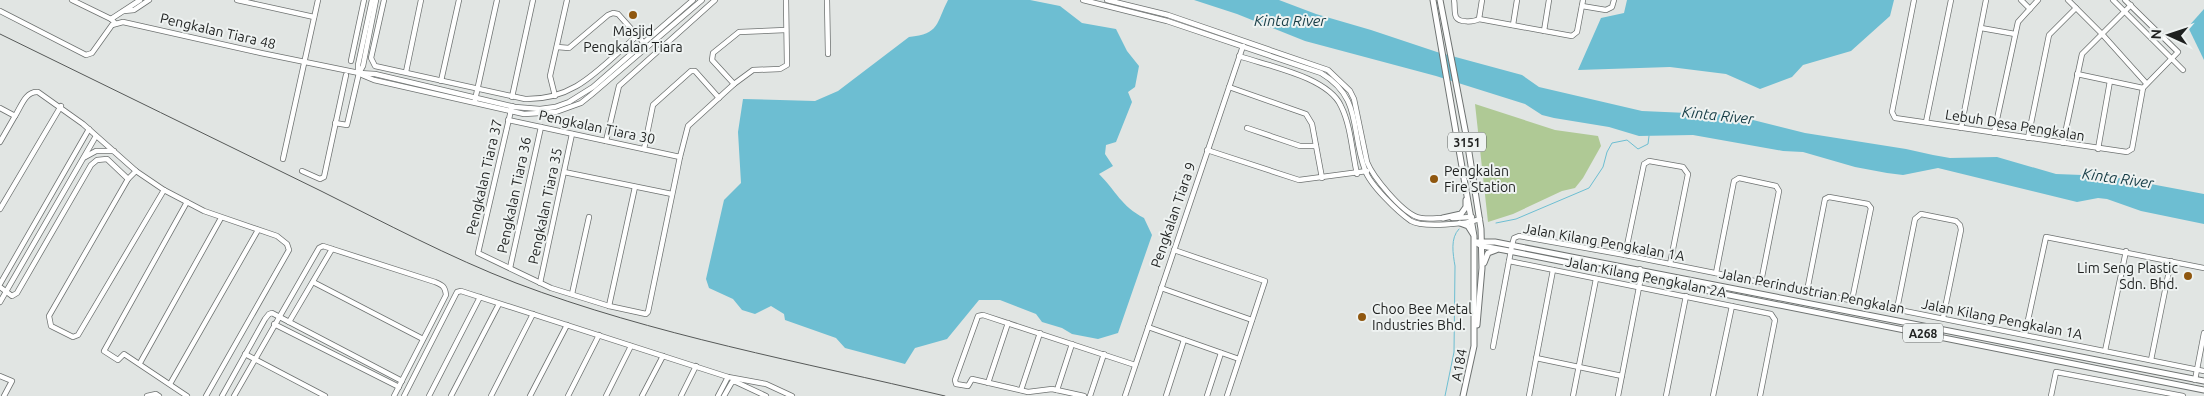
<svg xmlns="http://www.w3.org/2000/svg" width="2204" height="396" font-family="Ubuntu,sans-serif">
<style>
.green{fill:#afc995}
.water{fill:#6dbed2}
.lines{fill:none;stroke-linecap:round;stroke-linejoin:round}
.stream{stroke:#6dbed2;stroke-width:1}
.minor-casing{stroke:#6e7271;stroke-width:6}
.major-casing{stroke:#6e7271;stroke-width:7}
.minor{stroke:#fff;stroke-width:4.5}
.major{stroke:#fff;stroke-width:5}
.rail{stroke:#565958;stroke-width:1}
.poi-dot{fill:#8f570f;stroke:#eef2f1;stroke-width:2}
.labels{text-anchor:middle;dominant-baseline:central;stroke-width:4;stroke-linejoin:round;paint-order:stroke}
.shield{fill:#eef2f1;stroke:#5d605f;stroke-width:1}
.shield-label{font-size:12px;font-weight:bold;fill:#1f2120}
.street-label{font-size:14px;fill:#1f2120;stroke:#eef2f1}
.poi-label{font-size:14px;fill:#1f2120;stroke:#eef2f1;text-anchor:start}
.water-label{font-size:15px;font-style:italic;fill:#163c45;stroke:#eef2f1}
</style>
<rect width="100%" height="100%" fill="#e1e5e3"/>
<!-- green -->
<polygon class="green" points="1475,104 1555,130 1598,136 1601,146 1583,178 1575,188 1562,191 1513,214 1488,222"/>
<!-- water -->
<g class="water">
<path d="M948,0H1030L1060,6L1082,23L1116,29L1127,51L1139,66L1135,87L1128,92L1132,102L1116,142L1106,145L1105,154L1113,166L1099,174C1116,191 1121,206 1144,218L1152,235L1118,333L1098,339L1072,334L1062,328L1042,322L1036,314L1000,300H979L947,339L915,348L905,364L845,348L836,338L785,320L784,314L771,306L755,314L742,310L733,299L709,288L706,279L724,200L741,183L738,132L743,99L815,101L838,91L909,37C940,34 936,23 948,0Z"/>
<polygon points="1194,0 1279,0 1316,14 1371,30 1437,52 1522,75 1539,87 1642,111 1733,115 1805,133 1906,149 1933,155 1950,158 1997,157 2056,174 2108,176 2204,194 2204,224 2141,211 2107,199 2098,198 2077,202 1938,168 1903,175 1887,173 1855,167 1803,152 1783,151 1693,135 1639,136 1609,127 1554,118 1542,115 1525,104 1436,76 1305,41 1237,14"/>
<polygon points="1627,0 1894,0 1890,16 1851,51 1803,65 1792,77 1760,89 1726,74 1670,67 1578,70 1601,18 1624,13"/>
<polygon points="2204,9 2204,60 2188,27"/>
</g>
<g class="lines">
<!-- stream -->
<g class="stream">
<polyline points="1496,223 1516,219 1589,188 1603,167 1607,152 1612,143 1627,140 1638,149 1648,144 1649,136"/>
<path d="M1445,396L1454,352L1455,266C1453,254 1450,238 1459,229"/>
</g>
<defs>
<g id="minor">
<polyline points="72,0 111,19 115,23"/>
<polyline points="237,0 314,17"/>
<path d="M384,0L371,58L375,66L525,99C577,100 600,67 637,36"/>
<polyline points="827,0 828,54"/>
<path d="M1083,0L1167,21L1321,73C1363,98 1350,131 1365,170C1370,185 1398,212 1411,221C1423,228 1467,224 1480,219"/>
<path d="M1107,0L1168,15L1328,70L1350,91L1354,99L1367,162C1373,177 1401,211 1417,217C1425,220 1436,218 1444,218"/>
<path d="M1454,0C1455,4 1454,13 1456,17C1459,23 1474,22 1479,19L1572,36L1577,32L1583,0"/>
<polyline points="1914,0 1892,112 1895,118 2127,152 2132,149 2143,88 2178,52 2125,0"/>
<polyline points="2021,0 2030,9"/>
<polyline points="2068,0 2102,34 2146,83"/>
<polyline points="2113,0 2183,70"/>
<polyline points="1582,6 1606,10 1612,7 1614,0"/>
<polyline points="0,11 86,55 92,53 112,25 123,22 261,53 359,73 375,74 515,107 540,109 555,107 569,102 593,87 693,0"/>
<polyline points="124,11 134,10 149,0"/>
<polyline points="111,19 140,0"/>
<polyline points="1479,19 1482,0"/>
<polyline points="1513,25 1517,0"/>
<polyline points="1981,28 2015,34"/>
<polyline points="1544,31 1549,0"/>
<polyline points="557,47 569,48 608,15 613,13 618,14 644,43"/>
<path d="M1239,56C1268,66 1328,77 1341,106C1351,126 1352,152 1357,174"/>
<polyline points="351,61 364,0"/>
<polyline points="358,72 358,65 372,0"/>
<polyline points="406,72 421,0"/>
<polyline points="2077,74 2143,88"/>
<polyline points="362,75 374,80 524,114 556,112 581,103 591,95 702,0"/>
<polyline points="441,81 459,0"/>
<polyline points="734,84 712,60 713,53 739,32 786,30"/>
<polyline points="1229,87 1306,114 1312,124 1322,178"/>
<polyline points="555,96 550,76 567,0"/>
<polyline points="512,97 533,0"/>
<polyline points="475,100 497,0"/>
<polyline points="512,106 478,253 551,288 609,306 646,314 648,312 680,157"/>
<path d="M0,108L15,116C21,107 25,91 38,92L83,124L136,171L164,190L204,211L277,236L287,244L289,250L206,396"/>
<polyline points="508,120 680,157 688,126 734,84 753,70 780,69 787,65 786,0"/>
<polyline points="1926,122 1951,0"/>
<polyline points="335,123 347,125 359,73 363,66 376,0"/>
<polyline points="1247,128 1300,146 1316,146"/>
<polyline points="1961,128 1986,0"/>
<polyline points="1994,133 2018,22 2038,0"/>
<polyline points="2028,138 2049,35 2076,8"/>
<polyline points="606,141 619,86 715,0"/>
<polyline points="0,142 15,116"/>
<polyline points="2063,143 2082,54 2131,5"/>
<polyline points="644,149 653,105 691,71 695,71 719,98"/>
<polyline points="2098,149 2110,81"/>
<polyline points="1207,150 1299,180 1367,171"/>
<polyline points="85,157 96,151 114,151"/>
<polyline points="283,159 318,0"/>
<polyline points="136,171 128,179 49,316 51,326 73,337 78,335 164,190"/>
<polyline points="302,171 320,179 324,177 346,75"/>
<polyline points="564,172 672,194"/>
<polyline points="0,209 61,106"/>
<polyline points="1452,218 1472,217"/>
<polyline points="1174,250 1265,281 1227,396"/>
<polyline points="1625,255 1644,164 1649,161 1683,167 1688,174 1670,264"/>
<polyline points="1509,261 1771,314 1775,320 1760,396"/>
<polyline points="510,268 541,127"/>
<polyline points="1716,273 1734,181 1739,178 1776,186 1779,191 1761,282"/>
<polyline points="313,282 423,339"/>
<polyline points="540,283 572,134"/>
<polyline points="0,284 89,129"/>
<polyline points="0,287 12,296 17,293 91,165 97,160 107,159 128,179"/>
<polyline points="1161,288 1252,320"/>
<polyline points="1807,291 1825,199 1829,197 1868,204 1871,208 1852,300"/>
<polyline points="572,294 589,217"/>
<polyline points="0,302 96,136"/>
<polyline points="609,306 635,187"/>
<polyline points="1897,309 1915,219 1921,214 1956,221 1960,225 1961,230 1943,318"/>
<polyline points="289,322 332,249"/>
<polyline points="274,324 399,387"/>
<polyline points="1148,327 1239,359"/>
<polyline points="2025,334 2046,237 2204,268"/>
<polyline points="1493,347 1512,245 1514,238 1519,236 1625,255 2204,371"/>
<polyline points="2105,351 2126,251"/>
<polyline points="245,354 325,396"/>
<polyline points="1536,358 1622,376"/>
<polyline points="2151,360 2171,261"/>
<polyline points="140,363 221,218"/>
<polyline points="0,376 12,381 4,396"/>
<polyline points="2195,380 2204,333"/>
<polyline points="988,383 1008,323"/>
<polyline points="170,384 258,230"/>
<polyline points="1021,390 1040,333"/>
<polyline points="1057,390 1072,344"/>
<polyline points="147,396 156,394 159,396"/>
<polyline points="187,396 124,354 118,360 104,351 187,202"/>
<polyline points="222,396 265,319 269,314 272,313 402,381"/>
<path d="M234,396L319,248L323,246L435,282C442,285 445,286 446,295L394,396"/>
<polyline points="404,396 457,292 461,291 728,377 766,384 792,396"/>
<polyline points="429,396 480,297"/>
<polyline points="451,396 499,304"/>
<polyline points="491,396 533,314"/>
<polyline points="530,396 567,325"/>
<polyline points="568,396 599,335"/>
<polyline points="606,396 631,346"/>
<polyline points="642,396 663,356"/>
<polyline points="681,396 696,366"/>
<polyline points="718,396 728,377"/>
<polyline points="724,396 732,382 736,382 766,396"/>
<polyline points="1084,396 1052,389 1028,392 972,379 968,386 956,384 955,380 978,316 983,315 1135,365"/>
<polyline points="1090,396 1104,354"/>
<polyline points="1125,396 1243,46"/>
<polyline points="1166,396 1184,340"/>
<polyline points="1207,396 1221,353"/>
<polyline points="1529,396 1553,270"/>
<polyline points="1573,396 1596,279"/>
<polyline points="1618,396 1641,277 1640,269"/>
<polyline points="1666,396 1686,296"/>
<polyline points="1713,396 1732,306"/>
<polyline points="2051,396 2056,372 2183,396"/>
</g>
<g id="major">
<polyline points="1433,0 1474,236 1474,346 1463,396"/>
<polyline points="1440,0 1467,140 1481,229 1482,268 1477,325"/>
<polyline points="1443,218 1461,214 1466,207 1466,200"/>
<polyline points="1460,223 1468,226 1473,234"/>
<polyline points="1475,242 1482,246 1504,250 2204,390"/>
<polyline points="1475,242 1495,242 2204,381"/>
<polyline points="1484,263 1488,253 1496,250"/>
</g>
</defs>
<!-- minor casing -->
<use href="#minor" class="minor-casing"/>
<!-- major casing -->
<use href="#major" class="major-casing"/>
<!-- minor -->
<use href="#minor" class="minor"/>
<!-- major -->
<use href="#major" class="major"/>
<!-- rail -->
<path class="rail" d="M0,34C107,86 214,139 321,191C385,223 449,257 516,283C653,335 802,362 945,396"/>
</g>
<!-- markers -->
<g class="poi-dot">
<circle cx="633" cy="15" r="5"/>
<circle cx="1434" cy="179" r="5"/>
<circle cx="2188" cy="276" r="5"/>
<circle cx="1362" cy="317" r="5"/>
</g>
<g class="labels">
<!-- shield labels -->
<g class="shield">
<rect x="1448" y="132.5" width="38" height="19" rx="4"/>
<rect x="1903" y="323.5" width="40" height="19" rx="4"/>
</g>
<g class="shield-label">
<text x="1467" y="142">3151</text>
<text x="1923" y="333">A268</text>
</g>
<!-- street labels -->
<g class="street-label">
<text transform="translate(218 31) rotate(13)">Pengkalan Tiara 48</text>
<text transform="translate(2015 125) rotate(9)">Lebuh Desa Pengkalan</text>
<text transform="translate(597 127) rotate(12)">Pengkalan Tiara 30</text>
<text transform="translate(484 177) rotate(-77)">Pengkalan Tiara 37</text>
<text transform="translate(514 195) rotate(-78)">Pengkalan Tiara 36</text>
<text transform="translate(545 206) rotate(-78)">Pengkalan Tiara 35</text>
<text transform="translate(1173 215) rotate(-71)">Pengkalan Tiara 9</text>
<text transform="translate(1604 242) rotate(10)">Jalan Kilang Pengkalan 1A</text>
<text transform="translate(1646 277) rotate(11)">Jalan Kilang Pengkalan 2A</text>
<text transform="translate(1812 291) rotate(11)">Jalan Perindustrian Pengkalan</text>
<text transform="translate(2002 319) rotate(11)">Jalan Kilang Pengkalan 1A</text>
<text transform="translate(1459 365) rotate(-79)">A184</text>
</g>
<!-- poi labels -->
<g class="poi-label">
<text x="633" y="31" text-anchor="middle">Masjid<tspan x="633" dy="16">Pengkalan Tiara</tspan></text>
<text x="1444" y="171">Pengkalan<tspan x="1444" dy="16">Fire Station</tspan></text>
<text x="2178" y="268" text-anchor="end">Lim Seng Plastic<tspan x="2178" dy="16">Sdn. Bhd.</tspan></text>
<text x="1372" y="309">Choo Bee Metal<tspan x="1372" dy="16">Industries Bhd.</tspan></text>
</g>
<!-- water labels -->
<g class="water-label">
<text x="1290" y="20">Kinta River</text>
<text transform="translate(1718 115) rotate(6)">Kinta River</text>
<text transform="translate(2118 178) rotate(8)">Kinta River</text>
</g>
</g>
<!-- north arrow -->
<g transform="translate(2169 35) rotate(273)" stroke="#eef2f1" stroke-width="4" paint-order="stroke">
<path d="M0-4L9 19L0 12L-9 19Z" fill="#1f2120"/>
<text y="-8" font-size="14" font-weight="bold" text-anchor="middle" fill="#1f2120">N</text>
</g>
</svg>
